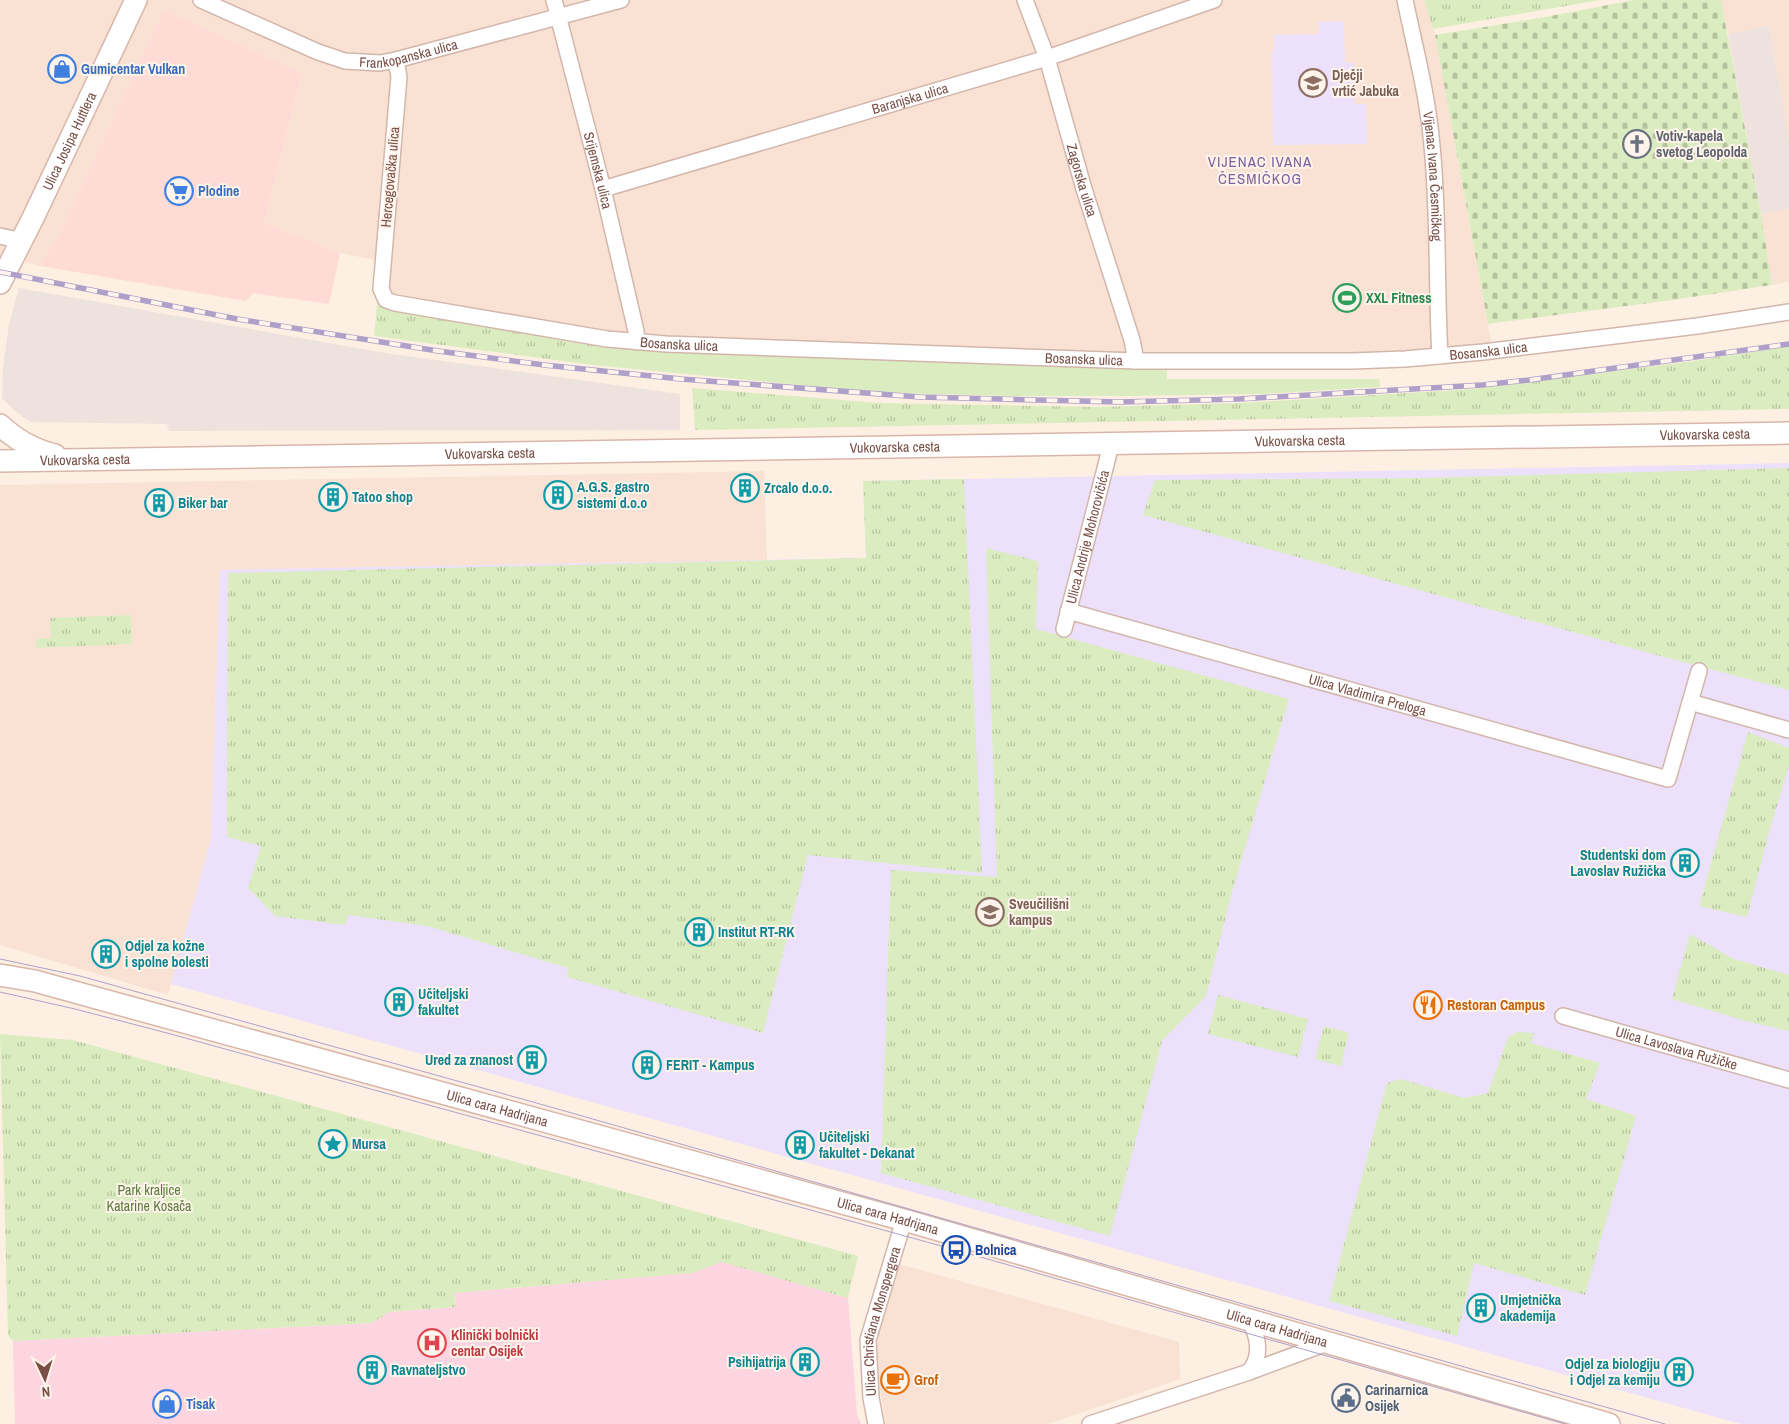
<svg xmlns="http://www.w3.org/2000/svg" width="1789" height="1424" font-family="'Archivo Narrow',sans-serif">
<style>
.residential{fill:#f9e2d4}
.commercial{fill:#ffdbd6}
.industrial{fill:#ede2de}
.education{fill:#ece0fb}
.medical{fill:#fdd5e1}
.grass{fill:url(#grass-tufts)}
.cemetery{fill:url(#cemetery-stones)}
.garden{fill:#dbedc0}
.lines{fill:none;stroke-linecap:round;stroke-linejoin:round}
.street-casing{stroke:#d3b6ab;stroke-width:18}
.secondary-casing{stroke:#d9b6aa;stroke-width:24}
.street{stroke:#fff;stroke-width:15}
.secondary{stroke:#fff;stroke-width:21}
.tram{stroke:#afa0c9;stroke-width:1}
.rail-casing{stroke:#afa0c9;stroke-width:5.5}
.rail{stroke:#fff4eb;stroke-width:4;stroke-dasharray:11;stroke-linecap:butt}
.labels{text-anchor:middle;dominant-baseline:central;stroke-width:4;stroke-linejoin:round;paint-order:stroke}
.street-label{font-size:14px;fill:#794f46;stroke:#fff4eb}
.shop-label{font-size:14px;font-weight:bold;fill:#366cbe;stroke:#fff4eb;text-anchor:start}
.education-label{font-size:14px;font-weight:bold;fill:#785e54;stroke:#fff4eb;text-anchor:start}
.worship-label{font-size:14px;font-weight:bold;fill:#5b616d;stroke:#fff4eb;text-anchor:start}
.leisure-label{font-size:14px;font-weight:bold;fill:#27864d;stroke:#fff4eb;text-anchor:start}
.culture-label{font-size:14px;font-weight:bold;fill:#0d838f;stroke:#fff4eb;text-anchor:start}
.food-label{font-size:14px;font-weight:bold;fill:#c56008;stroke:#fff4eb;text-anchor:start}
.park-label{font-size:14px;fill:#597a3b;stroke:#fff4eb}
.transit-label{font-size:14px;font-weight:bold;fill:#164399;stroke:#fff4eb;text-anchor:start}
.health-label{font-size:14px;font-weight:bold;fill:#be3a42;stroke:#fff4eb;text-anchor:start}
.service-label{font-size:14px;font-weight:bold;fill:#4e5e75;stroke:#fff4eb;text-anchor:start}
.neighbourhood-label{font-size:15px;letter-spacing:1px;fill:#7e619d;stroke:#fff4eb}
</style>
<defs>
<pattern id="grass-tufts" width="24" height="20" patternUnits="userSpaceOnUse" patternTransform="scale(1.25)"><rect width="24" height="20" fill="#dbedc0"/><path d="M3 7l-1-3M5 7V3M7 7l1-3M15 17l-1-3M17 17v-4M19 17l1-3" fill="none" stroke="#b6c29e"/></pattern>
<pattern id="cemetery-stones" width="16" height="16" patternUnits="userSpaceOnUse" patternTransform="scale(1.25)"><rect width="16" height="16" fill="#dbedc0"/><path d="M2 7V4a2 2 0 0 1 4 0v3zM10 15v-3a2 2 0 0 1 4 0v3z" fill="#b6c29e"/></pattern>
</defs>
<rect width="100%" height="100%" fill="#feefe3"/>
<!-- residential -->
<g class="residential">
<polygon points="0,0 1424,0 1435,35 1494,358 1419,367 1167,367 595,343 377,305 375,260 340,253 264,223 302,73 164,10 61,231 40,266 0,256"/>
<polygon points="1721,0 1789,0 1789,140 1769,26 1728,34"/>
<polygon points="1789,209 1789,282 1772,285 1761,214"/>
<polygon points="764,471 767,560 220,570 211,839 168,995 0,945 0,485"/>
<polygon points="899,1264 1179,1342 1180,1379 1048,1424 886,1424 873,1350"/>
</g>
<!-- commercial -->
<polygon class="commercial" points="164,10 302,73 264,223 340,253 329,304 253,293 246,301 40,266 61,231"/>
<!-- industrial -->
<g class="industrial">
<polygon points="1769,26 1789,140 1789,209 1761,214 1728,34"/>
<polygon points="19,288 385,353 680,394 680,430 169,431 167,424 30,422 14,410 2,398 3,368 9,324"/>
</g>
<!-- education -->
<g class="education">
<polygon points="1344,21 1345,62 1354,63 1355,104 1366,104 1367,144 1273,145 1272,51 1274,51 1274,35 1319,34 1319,22"/>
<polygon points="1789,463 1789,1424 1741,1424 171,984 211,839 220,570 866,558 863,481"/>
</g>
<!-- medical -->
<polygon class="medical" points="722,1261 848,1298 857,1414 861,1424 15,1424 13,1341 373,1323 388,1312 456,1307 455,1293 692,1273"/>
<!-- grass -->
<g class="grass">
<polygon points="1424,0 1600,0 1433,29"/>
<polygon points="377,305 595,343 592,365 374,336"/>
<polygon points="1789,346 1789,409 695,430 692,388 880,403 1099,407 1240,403 1473,389 1687,362"/>
<polygon points="1789,468 1789,690 1657,655 1143,515 1155,480 1420,478"/>
<polygon points="964,479 982,873 808,855 763,1033 567,977 568,968 427,926 348,915 345,925 275,916 248,888 261,846 227,837 228,573 866,558 863,481"/>
<polygon points="986,548 1038,561 1036,629 1289,699 1232,892 1206,996 1162,1041 1110,1236 881,1173 891,870 997,877"/>
<polygon points="131,615 132,644 36,648 36,639 51,638 50,618"/>
<polygon points="1748,732 1789,748 1789,765 1770,829 1747,917 1699,906"/>
<polygon points="1690,934 1734,959 1789,975 1789,1031 1746,1021 1672,999"/>
<polygon points="1218,995 1308,1019 1298,1057 1208,1034"/>
<polygon points="1324,1026 1349,1033 1341,1066 1315,1059"/>
<polygon points="1517,1032 1534,1033 1531,1043 1600,1063 1586,1099 1636,1116 1585,1295 1474,1263 1457,1336 1329,1301 1387,1083 1401,1079 1464,1098 1488,1093 1508,1037"/>
<polygon points="0,1034 73,1040 858,1256 848,1298 722,1262 692,1273 455,1293 456,1307 388,1312 373,1323 13,1341 8,1336"/>
</g>
<!-- cemetery -->
<polygon class="cemetery" points="1634,0 1721,0 1761,214 1772,285 1672,300 1488,324 1435,35 1540,18"/>
<!-- garden -->
<polygon class="garden" points="595,343 1167,367 1167,379 1379,379 1380,387 1262,394 1135,396 1007,396 883,393 592,365"/>
<g class="lines">
<defs>
<g id="street">
<path id="s1" d="M201,0L318,52L345,61L380,63L396,60L621,0"/>
<path id="s2" d="M554,0L603,189L636,331L637,342"/>
<path id="s3" d="M1025,0L1047,58L1084,189L1132,340L1136,361"/>
<path id="s4" d="M1405,0C1415,48 1428,97 1432,146C1439,216 1436,286 1440,356"/>
<path id="s5" d="M396,60L399,77L381,289L386,300L395,303L607,339L666,344L1136,361H1352L1405,359L1483,352L1697,326L1789,312"/>
<path id="s6" d="M603,189L1047,58L1214,0"/>
<polyline points="0,236 22,241"/>
<path id="s7" d="M1068,611L1668,779L1699,671"/>
<path id="s8" d="M1064,629L1111,445"/>
<polyline points="1690,702 1789,730"/>
<path id="s9" d="M1563,1016L1789,1080"/>
<path d="M1249,1372C1262,1357 1259,1337 1249,1320"/>
<path id="s10" d="M876,1424L871,1398L868,1340L904,1220"/>
<polyline points="1090,1424 1249,1372 1327,1343"/>
</g>
<g id="secondary">
<path id="s11" d="M0,283L33,218L136,0"/>
<path d="M0,425C16,440 33,450 55,455"/>
<path id="s12" d="M0,461L1789,433"/>
<path id="s13" d="M0,975L35,981L71,991L904,1220L1609,1424"/>
</g>
</defs>
<!-- street casing -->
<use href="#street" class="street-casing"/>
<!-- secondary casing -->
<use href="#secondary" class="secondary-casing"/>
<!-- street -->
<use href="#street" class="street"/>
<!-- secondary -->
<use href="#secondary" class="secondary"/>
<!-- tram -->
<g class="tram">
<polyline points="0,959 80,976 540,1104 1665,1424"/>
<polyline points="0,992 75,1009 167,1033 956,1250 1565,1424"/>
</g>
<defs>
<polyline id="rail" points="0,272 237,319 438,351 544,365 681,379 919,397 1120,402 1239,399 1482,385 1529,380 1789,344"/>
</defs>
<!-- rail casing -->
<use href="#rail" class="rail-casing"/>
<!-- rail -->
<use href="#rail" class="rail"/>
</g>
<!-- icons -->
<defs>
<symbol id="shop-ring" viewBox="-11 -11 22 22"><circle r="9.5" fill="#fff4eb" stroke="#3f7fe0" stroke-width="1.5"/><path d="M-5-2.5h2.3a2.7 3.5 0 0 1 5.4 0H5L5.5 6h-11ZM-1.5-2.5h3a1.5 2.3 0 0 0-3 0Z" fill="#3f7fe0"/></symbol>
<symbol id="school-ring" viewBox="-11 -11 22 22"><circle r="9.5" fill="#fff4eb" stroke="#8d6e63" stroke-width="1.5"/><path d="M0-5L7-2L0 1L-7-2ZM-4 1L0 2.5L4 1V4Q0 6-4 4Z" fill="#8d6e63"/></symbol>
<symbol id="church-ring" viewBox="-11 -11 22 22"><circle r="9.5" fill="#fff4eb" stroke="#6b7280" stroke-width="1.5"/><path d="M-1.2-6h2.4v3.5h3.3v2.4h-3.3V6h-2.4V-.1h-3.3v-2.4h3.3Z" fill="#6b7280"/></symbol>
<symbol id="supermarket-ring" viewBox="-11 -11 22 22"><circle r="9.5" fill="#fff4eb" stroke="#3f7fe0" stroke-width="1.5"/><path d="M-6-5.5h2.5l.6 2H6L4.5 2H-2.5L-4.4-4H-6ZM-1.5 3.2a1.3 1.3 0 1 0 .1 0ZM3 3.2a1.3 1.3 0 1 0 .1 0Z" fill="#3f7fe0"/></symbol>
<symbol id="stadium-ring" viewBox="-11 -11 22 22"><circle r="9.5" fill="#fff4eb" stroke="#2e9e5b" stroke-width="1.5"/><path d="M0-5a6.5 5 0 1 0 0 10a6.5 5 0 1 0 0-10ZM-3.5-1.8h7v3.6h-7Z" fill="#2e9e5b"/></symbol>
<symbol id="building-ring" viewBox="-11 -11 22 22"><circle r="9.5" fill="#fff4eb" stroke="#0f9aa8" stroke-width="1.5"/><path d="M-4-6H4V6H1V3H-1V6H-4ZM-2.5-4.3h1.7v1.8h-1.7ZM.8-4.3h1.7v1.8H.8ZM-2.5-1h1.7V.8h-1.7ZM.8-1h1.7V.8H.8Z" fill="#0f9aa8"/></symbol>
<symbol id="university-ring" viewBox="-11 -11 22 22"><circle r="9.5" fill="#fff4eb" stroke="#8d6e63" stroke-width="1.5"/><path d="M0-5L7-2L0 1L-7-2ZM-4 1L0 2.5L4 1V4Q0 6-4 4Z" fill="#8d6e63"/></symbol>
<symbol id="restaurant-ring" viewBox="-11 -11 22 22"><circle r="9.5" fill="#fff4eb" stroke="#e8710a" stroke-width="1.5"/><path d="M-5-6h1v4h1v-4h1v4h1v-4h1v5L-1.5 .5V6h-2V.5L-5-1ZM5-6V6H3V1.5H1.5Q1.5-4 5-6Z" fill="#e8710a"/></symbol>
<symbol id="sight-ring" viewBox="-11 -11 22 22"><circle r="9.5" fill="#fff4eb" stroke="#0f9aa8" stroke-width="1.5"/><path d="M0-6L1.8-2.2L6-1.7L2.9 1.2L3.7 5.4L0 3.3L-3.7 5.4L-2.9 1.2L-6-1.7L-1.8-2.2Z" fill="#0f9aa8"/></symbol>
<symbol id="bus-ring" viewBox="-11 -11 22 22"><circle r="9.5" fill="#fff4eb" stroke="#1a4fb4" stroke-width="1.5"/><path d="M-5-6H5V4H4V6H2V4H-2V6H-4V4H-5ZM-3.5-4V0h7V-4ZM-3.5 1.2v1.5H-2V1.2ZM2 1.2v1.5H3.5V1.2Z" fill="#1a4fb4"/></symbol>
<symbol id="hospital-ring" viewBox="-11 -11 22 22"><circle r="9.5" fill="#fff4eb" stroke="#e0444e" stroke-width="1.5"/><path d="M-5-5h3v3.5h4V-5h3V5h-3V1.5h-4V5h-3Z" fill="#e0444e"/></symbol>
<symbol id="cafe-ring" viewBox="-11 -11 22 22"><circle r="9.5" fill="#fff4eb" stroke="#e8710a" stroke-width="1.5"/><path d="M-5.5-4.5H6V0H3Q3 3.5 0 3.5H-2.5Q-5.5 3.5-5.5 0ZM3-3.2v2h1.7v-2ZM-6 4.5H4V6H-6Z" fill="#e8710a"/></symbol>
<symbol id="civic-ring" viewBox="-11 -11 22 22"><circle r="9.5" fill="#fff4eb" stroke="#5c6f8a" stroke-width="1.5"/><path d="M-.6-6.5H3V-4.5H.6V-3L4-1V1h2V6H-6V1h2V-1L-.6-3ZM-1.2 2.5V6h2.4V2.5Z" fill="#5c6f8a"/></symbol>
</defs>
<g fill-rule="evenodd">
<use href="#shop-ring" x="46" y="53" width="32" height="32"/>
<use href="#school-ring" x="1297" y="67" width="32" height="32"/>
<use href="#church-ring" x="1621" y="128" width="32" height="32"/>
<use href="#supermarket-ring" x="163" y="175" width="32" height="32"/>
<use href="#stadium-ring" x="1331" y="282" width="32" height="32"/>
<use href="#building-ring" x="729" y="472" width="32" height="32"/>
<use href="#building-ring" x="542" y="479" width="32" height="32"/>
<use href="#building-ring" x="317" y="481" width="32" height="32"/>
<use href="#building-ring" x="143" y="487" width="32" height="32"/>
<use href="#building-ring" x="1669" y="847" width="32" height="32"/>
<use href="#university-ring" x="974" y="896" width="32" height="32"/>
<use href="#building-ring" x="683" y="916" width="32" height="32"/>
<use href="#building-ring" x="90" y="938" width="32" height="32"/>
<use href="#building-ring" x="383" y="986" width="32" height="32"/>
<use href="#restaurant-ring" x="1412" y="989" width="32" height="32"/>
<use href="#building-ring" x="516" y="1044" width="32" height="32"/>
<use href="#building-ring" x="631" y="1049" width="32" height="32"/>
<use href="#sight-ring" x="317" y="1128" width="32" height="32"/>
<use href="#building-ring" x="784" y="1129" width="32" height="32"/>
<use href="#bus-ring" x="940" y="1234" width="32" height="32"/>
<use href="#building-ring" x="1465" y="1292" width="32" height="32"/>
<use href="#hospital-ring" x="416" y="1327" width="32" height="32"/>
<use href="#building-ring" x="789" y="1346" width="32" height="32"/>
<use href="#building-ring" x="356" y="1354" width="32" height="32"/>
<use href="#building-ring" x="1663" y="1356" width="32" height="32"/>
<use href="#cafe-ring" x="879" y="1364" width="32" height="32"/>
<use href="#civic-ring" x="1330" y="1382" width="32" height="32"/>
<use href="#shop-ring" x="151" y="1388" width="32" height="32"/>
</g>
<g class="labels">
<!-- street labels -->
<g class="street-label">
<text stroke="none"><textPath href="#s1" startOffset="221">Frankopanska ulica</textPath></text>
<text stroke="none"><textPath href="#s6" startOffset="320">Baranjska ulica</textPath></text>
<text stroke="none"><textPath href="#s11" startOffset="158">Ulica Josipa Huttlera</textPath></text>
<text stroke="none"><textPath href="#s2" startOffset="176">Srijemska ulica</textPath></text>
<text transform="translate(390 177) rotate(-85)">Hercegovačka ulica</text>
<text stroke="none"><textPath href="#s4" startOffset="179">Vijenac Ivana Česmičkog</textPath></text>
<text stroke="none"><textPath href="#s3" startOffset="189">Zagorska ulica</textPath></text>
<text stroke="none"><textPath href="#s5" startOffset="539">Bosanska ulica</textPath></text>
<text stroke="none"><textPath href="#s5" startOffset="1349">Bosanska ulica</textPath></text>
<text stroke="none"><textPath href="#s5" startOffset="944">Bosanska ulica</textPath></text>
<text stroke="none"><textPath href="#s12" startOffset="1705">Vukovarska cesta</textPath></text>
<text stroke="none"><textPath href="#s12" startOffset="1300">Vukovarska cesta</textPath></text>
<text stroke="none"><textPath href="#s12" startOffset="895">Vukovarska cesta</textPath></text>
<text stroke="none"><textPath href="#s12" startOffset="490">Vukovarska cesta</textPath></text>
<text stroke="none"><textPath href="#s12" startOffset="85">Vukovarska cesta</textPath></text>
<text stroke="none"><textPath href="#s8" startOffset="95">Ulica Andrije Mohorovičića</textPath></text>
<text stroke="none"><textPath href="#s7" startOffset="311">Ulica Vladimira Preloga</textPath></text>
<text stroke="none"><textPath href="#s9" startOffset="118">Ulica Lavoslava Ružičke</textPath></text>
<text stroke="none"><textPath href="#s13" startOffset="515">Ulica cara Hadrijana</textPath></text>
<text stroke="none"><textPath href="#s13" startOffset="920">Ulica cara Hadrijana</textPath></text>
<text stroke="none"><textPath href="#s10" startOffset="105">Ulica Christiana Monspergera</textPath></text>
<text stroke="none"><textPath href="#s13" startOffset="1325">Ulica cara Hadrijana</textPath></text>
</g>
<!-- shop labels -->
<g class="shop-label">
<text x="81" y="69">Gumicentar Vulkan</text>
<text x="198" y="191">Plodine</text>
<text x="186" y="1404">Tisak</text>
</g>
<!-- education labels -->
<g class="education-label">
<text x="1332" y="75">Dječji<tspan x="1332" dy="16">vrtić Jabuka</tspan></text>
<text x="1009" y="904">Sveučilišni<tspan x="1009" dy="16">kampus</tspan></text>
</g>
<!-- worship labels -->
<g class="worship-label">
<text x="1656" y="136">Votiv-kapela<tspan x="1656" dy="16">svetog Leopolda</tspan></text>
</g>
<!-- leisure labels -->
<g class="leisure-label">
<text x="1366" y="298">XXL Fitness</text>
</g>
<!-- culture labels -->
<g class="culture-label">
<text x="577" y="487">A.G.S. gastro<tspan x="577" dy="16">sistemi d.o.o</tspan></text>
<text x="764" y="488">Zrcalo d.o.o.</text>
<text x="352" y="497">Tatoo shop</text>
<text x="178" y="503">Biker bar</text>
<text x="1666" y="855" text-anchor="end">Studentski dom<tspan x="1666" dy="16">Lavoslav Ružička</tspan></text>
<text x="718" y="932">Institut RT-RK</text>
<text x="125" y="946">Odjel za kožne<tspan x="125" dy="16">i spolne bolesti</tspan></text>
<text x="418" y="994">Učiteljski<tspan x="418" dy="16">fakultet</tspan></text>
<text x="513" y="1060" text-anchor="end">Ured za znanost</text>
<text x="666" y="1065">FERIT - Kampus</text>
<text x="819" y="1137">Učiteljski<tspan x="819" dy="16">fakultet - Dekanat</tspan></text>
<text x="352" y="1144">Mursa</text>
<text x="1500" y="1300">Umjetnička<tspan x="1500" dy="16">akademija</tspan></text>
<text x="786" y="1362" text-anchor="end">Psihijatrija</text>
<text x="1660" y="1364" text-anchor="end">Odjel za biologiju<tspan x="1660" dy="16">i Odjel za kemiju</tspan></text>
<text x="391" y="1370">Ravnateljstvo</text>
</g>
<!-- food labels -->
<g class="food-label">
<text x="1447" y="1005">Restoran Campus</text>
<text x="914" y="1380">Grof</text>
</g>
<!-- park labels -->
<g class="park-label">
<text x="149" y="1190">Park kraljice<tspan x="149" dy="16">Katarine Kosača</tspan></text>
</g>
<!-- transit labels -->
<g class="transit-label">
<text x="975" y="1250">Bolnica</text>
</g>
<!-- health labels -->
<g class="health-label">
<text x="451" y="1335">Klinički bolnički<tspan x="451" dy="16">centar Osijek</tspan></text>
</g>
<!-- service labels -->
<g class="service-label">
<text x="1365" y="1390">Carinarnica<tspan x="1365" dy="16">Osijek</tspan></text>
</g>
<!-- neighbourhood labels -->
<g class="neighbourhood-label">
<text x="1260" y="161">VIJENAC IVANA<tspan x="1260" dy="17">ČESMIČKOG</tspan></text>
</g>
</g>
<!-- north arrow -->
<g transform="translate(45 1379) rotate(176)" stroke="#fff4eb" stroke-width="4" paint-order="stroke">
<path d="M0-4L9 19L0 12L-9 19Z" fill="#794f46"/>
<text y="-8" font-size="14" font-weight="bold" text-anchor="middle" fill="#794f46">N</text>
</g>
</svg>
